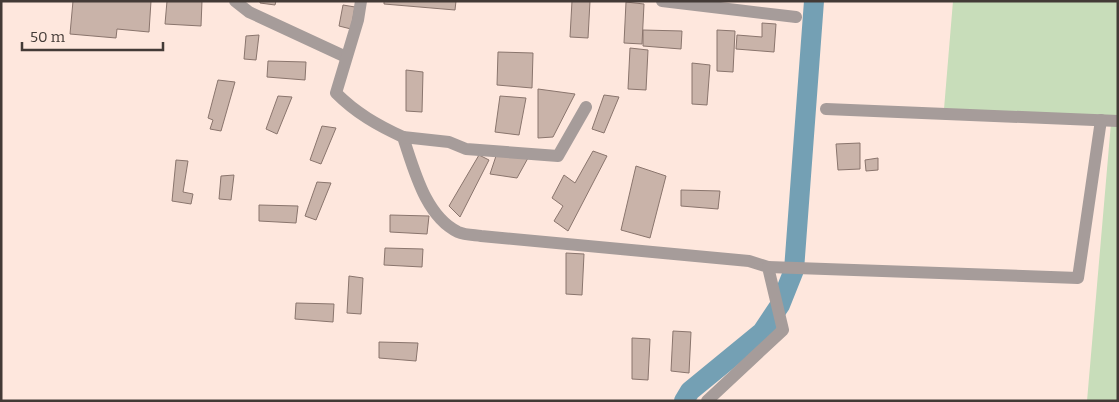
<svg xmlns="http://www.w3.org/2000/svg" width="1119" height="402" font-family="Bitter,serif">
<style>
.green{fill:#c8ddba}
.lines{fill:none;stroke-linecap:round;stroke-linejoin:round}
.canal{stroke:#74a0b4;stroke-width:20}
.building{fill:#c9b3a9;stroke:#8a756d}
.minor{stroke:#a69c9a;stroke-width:12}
</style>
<rect width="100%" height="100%" fill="#fee7dd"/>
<!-- green -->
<polygon class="green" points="953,1 1118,1 1118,401 1087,401 1111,123 944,109"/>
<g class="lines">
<!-- canal -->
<polyline class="canal" points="684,401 690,391 762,332 780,305 794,270 814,1"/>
</g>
<!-- building -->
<g class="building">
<polygon points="73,1 151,1 149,32 117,29 116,38 70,34"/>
<polygon points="167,1 202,1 201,26 165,24"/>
<polygon points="260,1 276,1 275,5 260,3"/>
<polygon points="384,1 456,1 455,10 384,4"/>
<polygon points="572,1 590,1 588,38 570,37"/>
<polygon points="626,2 644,4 642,44 624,43"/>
<polygon points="343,5 355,7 351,29 339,26"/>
<polygon points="762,23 776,24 774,52 736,49 737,35 762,37"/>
<polygon points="643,30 682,31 681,49 643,46"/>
<polygon points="717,30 735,31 733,72 717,71"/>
<polygon points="259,35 256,60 244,59 246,36"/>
<polygon points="630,48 648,50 646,90 628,89"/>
<polygon points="498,52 533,53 532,88 497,85"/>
<polygon points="268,61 306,62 305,80 267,77"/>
<polygon points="692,63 710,65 707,105 692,104"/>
<polygon points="406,70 423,72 422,112 406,111"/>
<polygon points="218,80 235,82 221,131 210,129 213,120 208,118"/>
<polygon points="538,89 575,94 553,137 538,138"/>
<polygon points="604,95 619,97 604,133 592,129"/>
<polygon points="278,96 292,97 277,134 266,129"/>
<polygon points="500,96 526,98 519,135 495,132"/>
<polygon points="322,126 336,128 321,164 310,160"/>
<polygon points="860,143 860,169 838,170 836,144"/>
<polygon points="593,151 607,156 568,231 554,221 563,206 552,198 564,175 575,183"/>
<polygon points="479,155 489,160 460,217 449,206"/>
<polygon points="496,156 528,158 517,178 490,174"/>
<polygon points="878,158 878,170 866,171 865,160"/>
<polygon points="176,160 188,161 183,192 193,194 191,204 172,201"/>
<polygon points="636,166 666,176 650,238 621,230"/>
<polygon points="234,175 231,200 219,199 221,176"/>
<polygon points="317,182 331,183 316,220 305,216"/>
<polygon points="681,190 720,191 718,209 681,206"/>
<polygon points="259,205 298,206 296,223 259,221"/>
<polygon points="390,215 429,216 427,234 390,232"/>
<polygon points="385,248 423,249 422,267 384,265"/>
<polygon points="566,253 584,254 582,295 566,294"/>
<polygon points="349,276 363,278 361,314 347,313"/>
<polygon points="296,303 334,304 333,322 295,319"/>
<polygon points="673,331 691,332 689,373 671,371"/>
<polygon points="632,338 650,339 648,380 632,379"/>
<polygon points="379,342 418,343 416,361 379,358"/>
</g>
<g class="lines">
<!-- minor -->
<g class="minor">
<polyline points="235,1 249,12 346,57"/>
<path d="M361,1L358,20L336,93C356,113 377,125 403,137C414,169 425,216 458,232C465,235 474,235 481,236L749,261L768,267L783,330L707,401"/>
<polyline points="662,1 796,17"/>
<polyline points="826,109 1118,121"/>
<polyline points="403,137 449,142 466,149 558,156 586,107"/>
<polyline points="768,267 1078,278 1101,120"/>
</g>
</g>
<!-- border -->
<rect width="1119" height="402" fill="none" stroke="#433a36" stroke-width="5"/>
<!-- scale -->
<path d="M22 42v8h141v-8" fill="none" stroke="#433a36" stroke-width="2.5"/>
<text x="30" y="42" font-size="15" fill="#433a36" stroke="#fee7dd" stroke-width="4" paint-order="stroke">50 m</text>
</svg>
